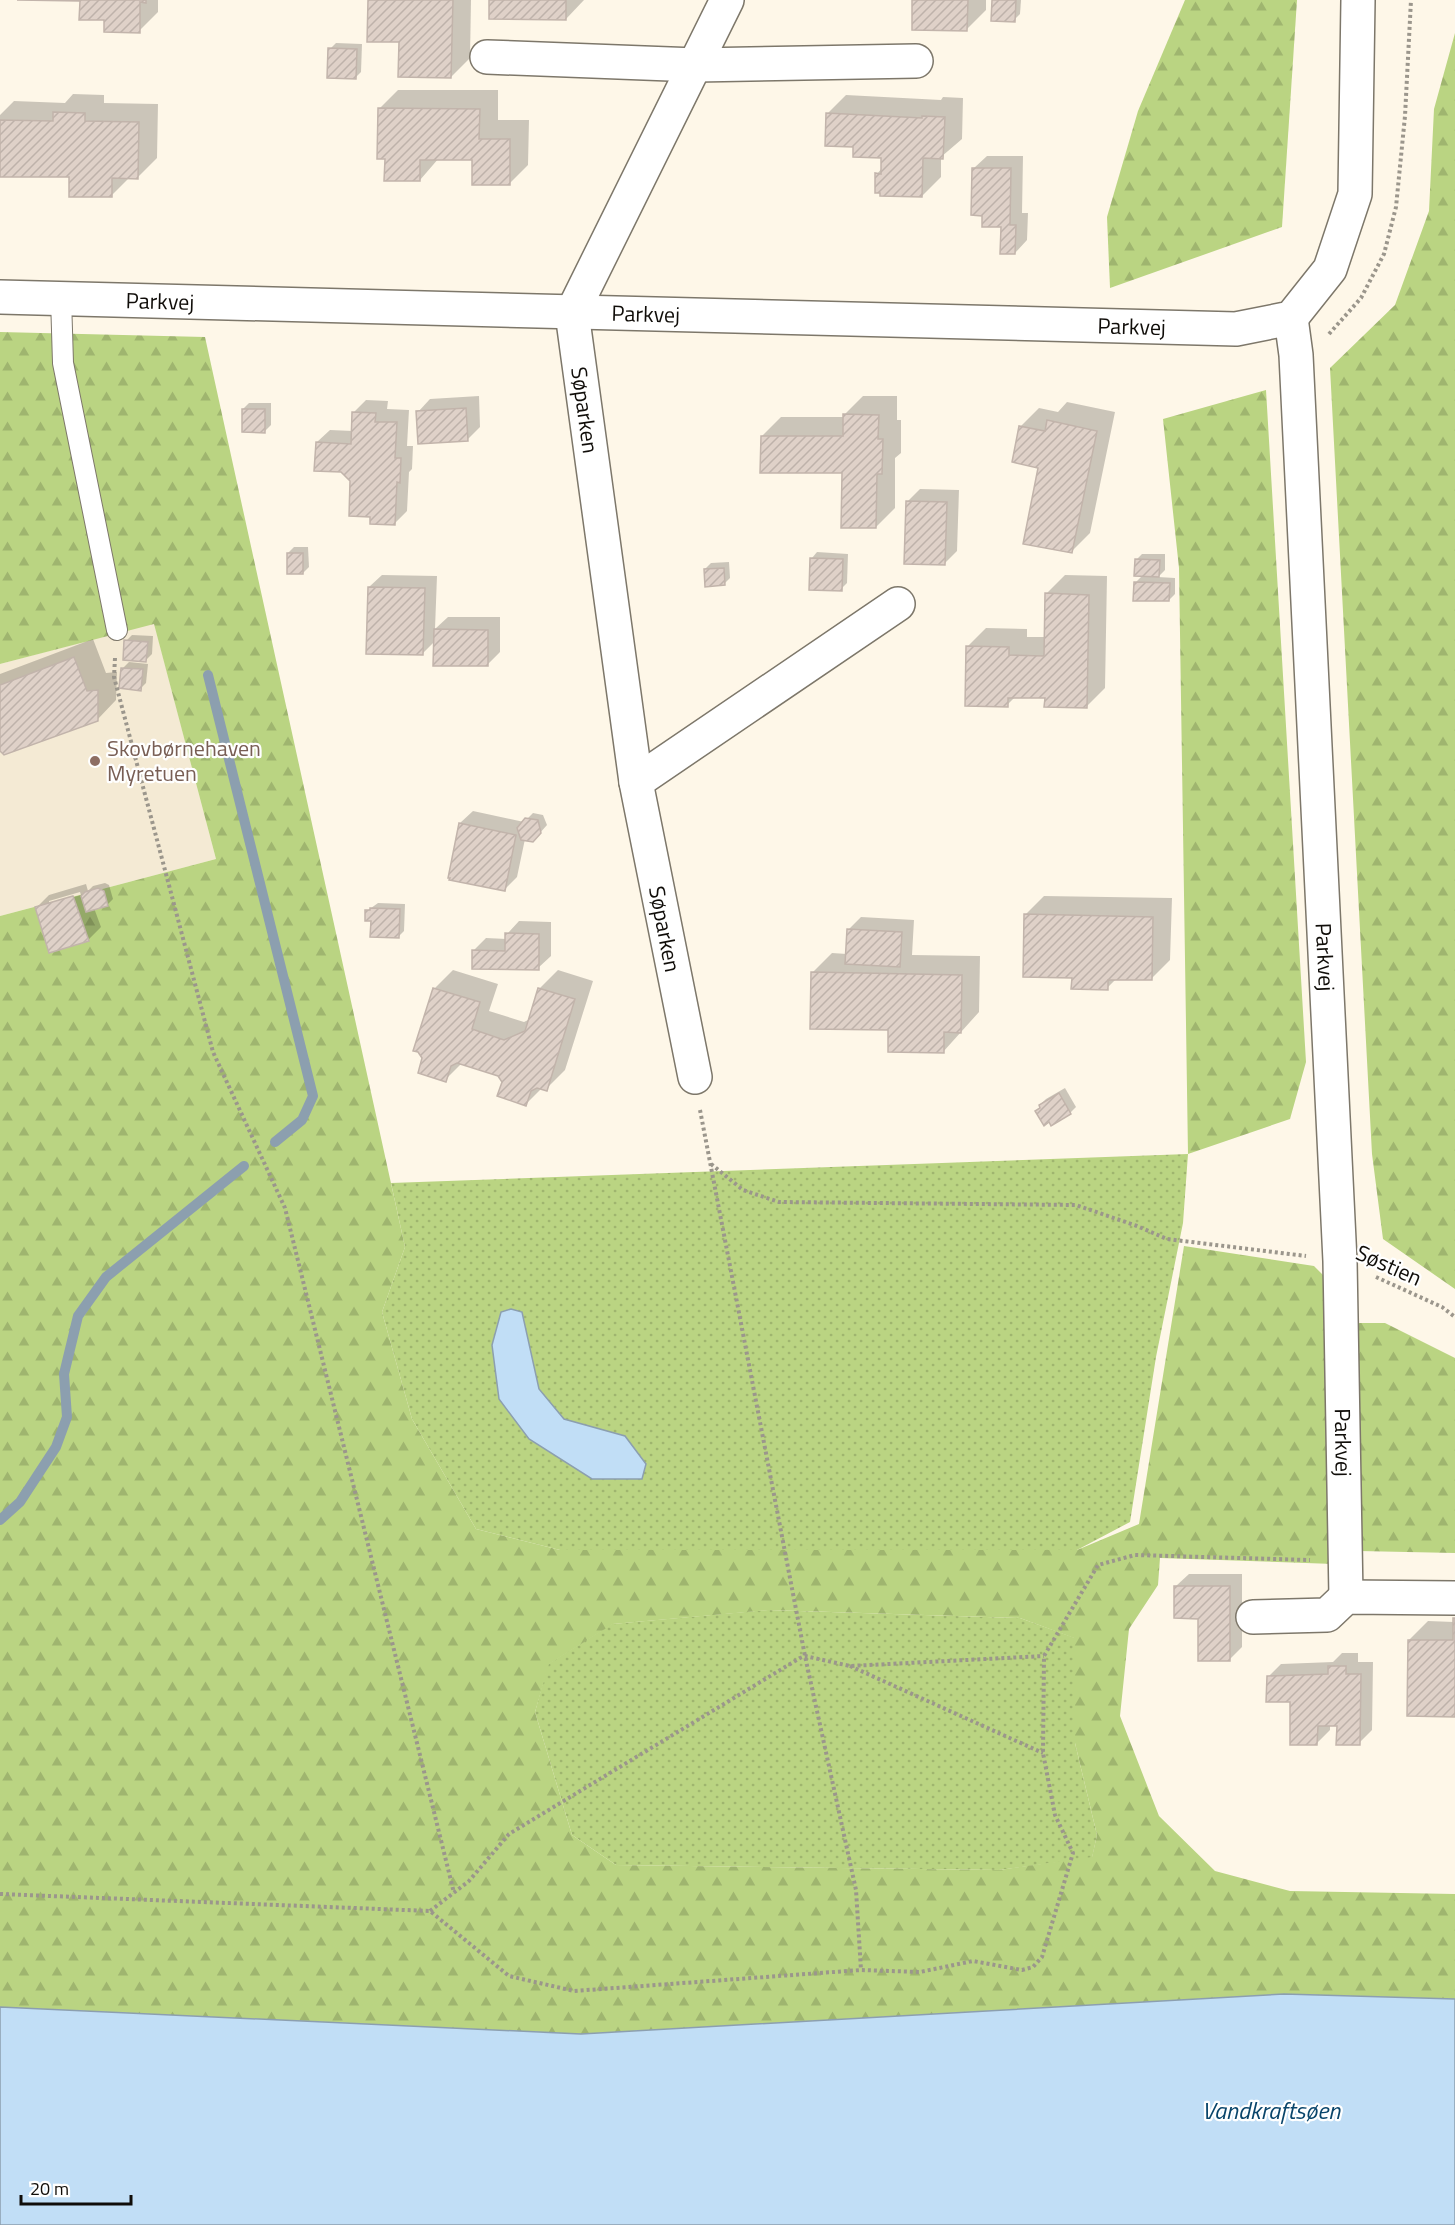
<svg xmlns="http://www.w3.org/2000/svg" width="1455" height="2225" font-family="'Titillium Web',sans-serif">
<style>
.built{fill:#f4ead4}
.grass{fill:url(#grass-dots)}
.forest{fill:url(#forest-firs);fill-rule:evenodd}
.water{fill:#c1def6;stroke:#8c9faf;stroke-width:1.5}
.shadow{fill:#0003;fill-rule:evenodd}
.lines{fill:none;stroke-linecap:round;stroke-linejoin:round}
.stream{stroke:#8c9faf;stroke-width:10}
.building{fill:url(#building-hatch);stroke:#c2b4ab;stroke-width:1.5}
.service-casing{stroke:#7d776a;stroke-width:22}
.minor-casing{stroke:#7d776a;stroke-width:36}
.path{stroke:#9b968c;stroke-width:4;stroke-dasharray:3 3;stroke-linecap:butt}
.service{stroke:#fff;stroke-width:20}
.minor{stroke:#fff;stroke-width:33}
.education-dot{fill:#8d6e63;stroke:#fff;stroke-width:2}
.labels{text-anchor:middle;dominant-baseline:central;stroke-width:4.5;stroke-linejoin:round;paint-order:stroke}
.street-label{font-size:22px;fill:#100d09;stroke:#fff}
.education-label{font-size:22px;fill:#785e54;stroke:#fff;text-anchor:start}
.water-label{font-size:24px;font-style:italic;fill:#09456b;stroke:#fff}
</style>
<defs>
<pattern id="grass-dots" width="8" height="8" patternUnits="userSpaceOnUse" patternTransform="scale(1.5)"><rect width="8" height="8" fill="#bad482"/><path d="M2 2h.1M6 6h.1" fill="none" stroke="#9fb56f" stroke-width="1.8" stroke-linecap="round"/></pattern>
<pattern id="forest-firs" width="22" height="20" patternUnits="userSpaceOnUse" patternTransform="scale(1.5)"><rect width="22" height="20" fill="#bad482"/><path d="M5 1l3.5 6h-7zM16 11l3.5 6h-7z" fill="#9fb56f"/></pattern>
<pattern id="building-hatch" width="6" height="6" patternUnits="userSpaceOnUse" patternTransform="scale(1.5)"><rect width="6" height="6" fill="#dfd1c8"/><path d="M-1 1l2-2M0 6l6-6M5 7l2-2" fill="none" stroke="#beb2aa"/></pattern>
</defs>
<rect width="100%" height="100%" fill="#fef7e8"/>
<!-- built -->
<polygon class="built" points="154,623 216,859 0,916 0,664"/>
<!-- grass -->
<g class="grass">
<polygon points="1188,1154 1183,1223 1156,1357 1130,1522 1077,1550 560,1550 476,1529 412,1419 382,1312 405,1247 391,1183"/>
<polygon points="768,1610 1020,1618 1075,1638 1075,1743 1097,1835 1092,1858 999,1870 616,1865 572,1835 535,1712 548,1664 612,1624"/>
</g>
<!-- forest -->
<g class="forest">
<polygon points="1185,0 1297,0 1282,227 1110,288 1107,217 1138,111"/>
<polygon points="1455,33 1455,1289 1383,1239 1372,1154 1330,368 1395,305 1429,211 1434,109"/>
<path d="M0,332L205,337L405,1247L382,1312L412,1419L476,1529L560,1550H1077L1139,1524L1184,1246L1314,1266L1328,1280L1334,1564L1160,1558L1158,1585L1129,1629L1120,1716L1159,1816L1215,1871L1290,1891L1455,1894V1999L1284,1994L581,2034L0,2007V916L216,859L154,624L0,664ZM769,1610L1020,1618L1074,1638L1075,1743L1097,1835L1092,1857L999,1870L616,1865L572,1835L535,1712L549,1664L613,1624Z"/>
<polygon points="1266,390 1306,1062 1290,1119 1188,1154 1179,568 1163,419"/>
<polygon points="1355,1323 1385,1323 1455,1358 1455,1553 1359,1551"/>
</g>
<!-- water -->
<g class="water">
<polygon points="511,1309 522,1312 539,1389 564,1419 625,1436 646,1464 642,1479 592,1479 529,1439 499,1399 492,1345 501,1312"/>
<polygon points="1284,1994 1455,1999 1455,2225 0,2225 0,2007 581,2034"/>
</g>
<!-- shadow -->
<g class="shadow">
<polygon points="81,0 158,0 158,12 139,31 106,19"/>
<polygon points="369,0 471,0 470,58 451,77 400,40"/>
<polygon points="490,0 584,0 566,19"/>
<polygon points="913,0 986,0 986,10 967,29"/>
<polygon points="993,0 1021,0 1020,14 1014,20"/>
<polygon points="336,43 362,44 361,72 355,78 330,49"/>
<polygon points="398,90 498,90 498,120 529,120 528,165 509,184 474,159 439,158 420,180 386,158 379,109"/>
<polygon points="73,94 104,95 104,103 158,104 157,158 138,177 130,177 111,196 70,176 0,175 0,115 14,101 65,103"/>
<polygon points="846,95 941,100 943,97 963,98 962,139 941,157 941,177 922,196 877,174 882,168 883,156 855,145 827,114"/>
<polygon points="987,156 1023,156 1022,213 1028,213 1027,240 1015,253 1002,226 983,215 974,168"/>
<polygon points="479,396 480,427 467,440 418,412 430,399"/>
<polygon points="863,396 897,396 897,420 901,420 901,453 895,458 895,508 876,527 844,472 762,436 781,417 844,417 844,415"/>
<polygon points="366,400 388,401 387,409 409,410 407,446 413,446 412,469 409,472 407,511 394,524 372,515 352,480 317,442 330,430 353,431 353,413"/>
<polygon points="1067,402 1115,412 1090,533 1071,552 1040,466 1020,427 1039,408 1058,412"/>
<polygon points="249,403 271,403 271,425 265,431 243,409"/>
<polygon points="920,489 959,490 957,551 944,564 908,501"/>
<polygon points="294,547 308,547 309,567 303,573 288,553"/>
<polygon points="817,552 848,554 847,583 841,589 812,558"/>
<polygon points="1142,554 1165,554 1165,570 1158,577 1175,578 1175,594 1169,600 1135,583 1143,575 1136,560"/>
<polygon points="729,562 730,578 724,584 705,569 711,563"/>
<polygon points="382,575 437,576 435,629 448,617 500,617 500,652 487,665 435,641 423,653 369,587"/>
<polygon points="1065,575 1107,576 1105,688 1086,707 1046,697 1016,696 1007,705 967,647 986,628 1027,629 1027,637 1046,637 1046,594"/>
<polygon points="132,635 153,636 152,654 146,660 126,641"/>
<polygon points="93,639 106,673 117,672 116,700 97,720 0,749 0,674"/>
<polygon points="129,662 148,664 146,683 140,689 123,668"/>
<polygon points="473,811 524,822 533,813 543,815 547,825 539,834 525,839 517,877 505,889 460,823"/>
<path d="M105,883L109,885L113,899L107,905L94,908L101,927L88,940L36,908L49,895L86,884L88,891L93,886ZM80,892L81,895L49,904V901Z"/>
<polygon points="1044,896 1172,898 1170,960 1151,979 1117,978 1107,988 1073,976 1025,915"/>
<polygon points="378,903 405,904 404,931 398,937 372,920 367,911"/>
<polygon points="861,917 914,920 912,955 980,956 979,1012 943,1052 890,1029 813,972 832,953 847,954 849,929"/>
<polygon points="519,921 551,922 551,956 538,968 473,951 486,938 507,939 507,934"/>
<polygon points="453,970 498,984 489,1011 524,1022 530,1019 539,989 558,970 593,981 565,1070 546,1089 542,1088 526,1104 499,1075 462,1063 445,1080 434,989"/>
<polygon points="1065,1088 1076,1107 1070,1113 1041,1107 1040,1105 1046,1099"/>
<polygon points="1189,1574 1242,1574 1242,1647 1229,1660 1176,1586"/>
<polygon points="1455,1618 1455,1716 1409,1640 1428,1621 1454,1622"/>
<polygon points="1342,1653 1358,1653 1358,1662 1373,1662 1372,1730 1359,1743 1338,1724 1330,1724 1330,1730 1317,1743 1291,1701 1268,1677 1281,1664 1333,1662"/>
</g>
<g class="lines">
<!-- stream -->
<g class="stream">
<polyline points="208,675 313,1096 302,1120 275,1142"/>
<polyline points="0,1520 20,1502 56,1447 67,1417 64,1374 78,1316 106,1277 244,1166"/>
</g>
</g>
<!-- building -->
<g class="building">
<polygon points="17,0 146,0 146,3 140,2 140,33 104,32 104,20 79,20 80,1"/>
<polygon points="368,0 453,0 451,78 398,77 399,42 367,42"/>
<polygon points="489,0 566,0 566,20 489,19"/>
<polygon points="912,0 968,0 967,31 912,30"/>
<polygon points="992,0 1016,0 1015,22 991,21"/>
<polygon points="328,48 357,49 356,79 327,78"/>
<polygon points="378,108 480,109 479,139 510,139 510,185 472,185 472,160 420,160 420,181 384,181 385,159 377,159"/>
<polygon points="53,112 85,113 85,121 139,122 138,179 112,178 112,197 69,197 69,177 0,177 0,120 53,121"/>
<polygon points="826,113 922,118 922,116 945,117 943,159 923,158 922,197 880,196 880,193 875,193 875,173 881,174 881,158 853,157 853,147 825,146"/>
<polygon points="972,168 1011,168 1010,225 1016,225 1015,254 1000,254 1001,227 982,227 982,216 971,215"/>
<polygon points="466,408 468,441 418,444 416,411"/>
<polygon points="242,409 265,409 265,433 242,432"/>
<polygon points="352,412 376,413 375,422 397,422 395,458 401,458 400,483 397,482 395,525 370,524 370,517 349,516 350,481 341,472 314,471 316,442 351,444"/>
<polygon points="843,414 879,415 878,439 883,439 882,474 877,474 876,528 841,528 842,473 760,473 761,436 843,436"/>
<polygon points="1047,420 1097,431 1072,553 1023,544 1038,468 1012,462 1019,426 1045,431"/>
<polygon points="906,501 947,502 945,565 904,564"/>
<rect x="287" y="553" width="16" height="21"/>
<polygon points="810,558 843,559 842,591 809,590"/>
<polygon points="1135,559 1160,560 1159,577 1134,576"/>
<polygon points="724,568 725,585 705,587 704,569"/>
<polygon points="1134,582 1170,583 1169,601 1133,601"/>
<polygon points="368,587 425,588 423,655 366,654"/>
<polygon points="1045,593 1089,595 1087,708 1044,707 1045,698 1008,698 1008,707 965,706 966,646 1009,647 1009,655 1044,656"/>
<polygon points="434,629 488,630 488,666 433,666"/>
<polygon points="124,640 148,642 146,662 123,660"/>
<polygon points="74,657 87,691 98,690 98,721 4,755 0,751 0,685"/>
<polygon points="121,668 143,669 141,691 119,688"/>
<polygon points="525,818 538,820 541,833 533,842 521,840 517,828"/>
<polygon points="459,823 516,835 505,891 449,880 450,878 448,878"/>
<polygon points="98,888 104,891 108,906 86,912 81,896 85,892"/>
<polygon points="73,896 89,941 49,953 35,907"/>
<polygon points="370,908 400,909 399,938 370,937 371,921 365,921 365,910 370,910"/>
<polygon points="1024,914 1153,917 1152,980 1108,980 1108,990 1071,989 1072,978 1023,977"/>
<polygon points="847,929 902,932 900,967 845,964"/>
<polygon points="505,933 539,934 539,970 472,969 472,950 505,951"/>
<polygon points="811,972 962,975 961,1033 944,1032 944,1053 888,1052 888,1030 810,1029"/>
<polygon points="433,988 480,1002 472,1029 504,1040 525,1031 538,988 575,999 547,1091 537,1088 531,1091 526,1106 497,1096 502,1082 498,1076 457,1063 451,1066 446,1082 418,1073 422,1058 418,1052 413,1051"/>
<polygon points="1059,1093 1071,1114 1051,1126 1049,1122 1044,1126 1035,1111 1040,1108 1039,1105"/>
<polygon points="1174,1586 1230,1586 1230,1661 1198,1661 1198,1619 1174,1618"/>
<polygon points="1453,1618 1455,1618 1455,1717 1407,1716 1408,1640 1453,1640"/>
<polygon points="1328,1666 1346,1666 1346,1674 1361,1674 1360,1745 1336,1745 1337,1726 1318,1726 1317,1745 1290,1745 1290,1702 1266,1702 1267,1676 1328,1674"/>
</g>
<g class="lines">
<defs>
<polyline id="service" points="61,298 63,363 117,630"/>
<g id="minor">
<polyline points="487,57 696,65 916,61"/>
<path id="s1" d="M0,297L1236,329L1291,318L1330,269L1355,194L1358,0"/>
<path id="s2" d="M1291,318L1296,355L1340,1261L1346,1597"/>
<polyline points="636,782 898,604"/>
<polyline points="695,1077 636,782 572,313 727,0"/>
<polyline points="1253,1617 1327,1615 1346,1597 1455,1598"/>
</g>
</defs>
<!-- service casing -->
<use href="#service" class="service-casing"/>
<!-- minor casing -->
<use href="#minor" class="minor-casing"/>
<!-- path -->
<g class="path">
<polyline points="1329,334 1361,298 1384,254 1396,207 1405,116 1411,0"/>
<polyline points="115,658 114,677 213,1052 285,1208 454,1893"/>
<polyline points="700,1110 805,1656 856,1890 861,1970"/>
<polyline points="711,1164 743,1190 779,1202 1076,1205 1137,1226 1167,1239 1306,1256"/>
<polyline points="1376,1277 1442,1307 1455,1317"/>
<polyline points="850,1666 1043,1753"/>
<polyline points="0,1894 430,1911 509,1976 574,1991 861,1970 920,1972 973,1961 1022,1970 1033,1967 1042,1957 1073,1853 1055,1815 1043,1753 1044,1656 1098,1565 1135,1555 1310,1560"/>
<polyline points="430,1911 469,1881 509,1834 800,1658 805,1656 850,1666 1044,1656"/>
</g>
<!-- service -->
<use href="#service" class="service"/>
<!-- minor -->
<use href="#minor" class="minor"/>
</g>
<!-- markers -->
<circle class="education-dot" cx="95" cy="761" r="6"/>
<g class="labels">
<!-- street labels -->
<g class="street-label">
<text stroke="none"><textPath href="#s1" startOffset="160">Parkvej</textPath></text>
<text stroke="none"><textPath href="#s1" startOffset="646">Parkvej</textPath></text>
<text stroke="none"><textPath href="#s1" startOffset="1132">Parkvej</textPath></text>
<text transform="translate(585 410) rotate(82)">Søparken</text>
<text transform="translate(665 929) rotate(79)">Søparken</text>
<text stroke="none"><textPath href="#s2" startOffset="640">Parkvej</textPath></text>
<text transform="translate(1389 1265) rotate(24)">Søstien</text>
<text stroke="none"><textPath href="#s2" startOffset="1126">Parkvej</textPath></text>
</g>
<!-- education labels -->
<g class="education-label">
<text x="107" y="748">Skovbørnehaven<tspan x="107" dy="25">Myretuen</tspan></text>
</g>
<!-- water labels -->
<g class="water-label">
<text x="1271" y="2110">Vandkraftsøen</text>
</g>
</g>
<!-- scale -->
<path d="M21 2195v9h110v-9" fill="none" stroke="#100d09" stroke-width="3"/>
<text x="30" y="2195" font-size="18" fill="#100d09" stroke="#ffffff" stroke-width="4.5" paint-order="stroke">20 m</text>
</svg>
